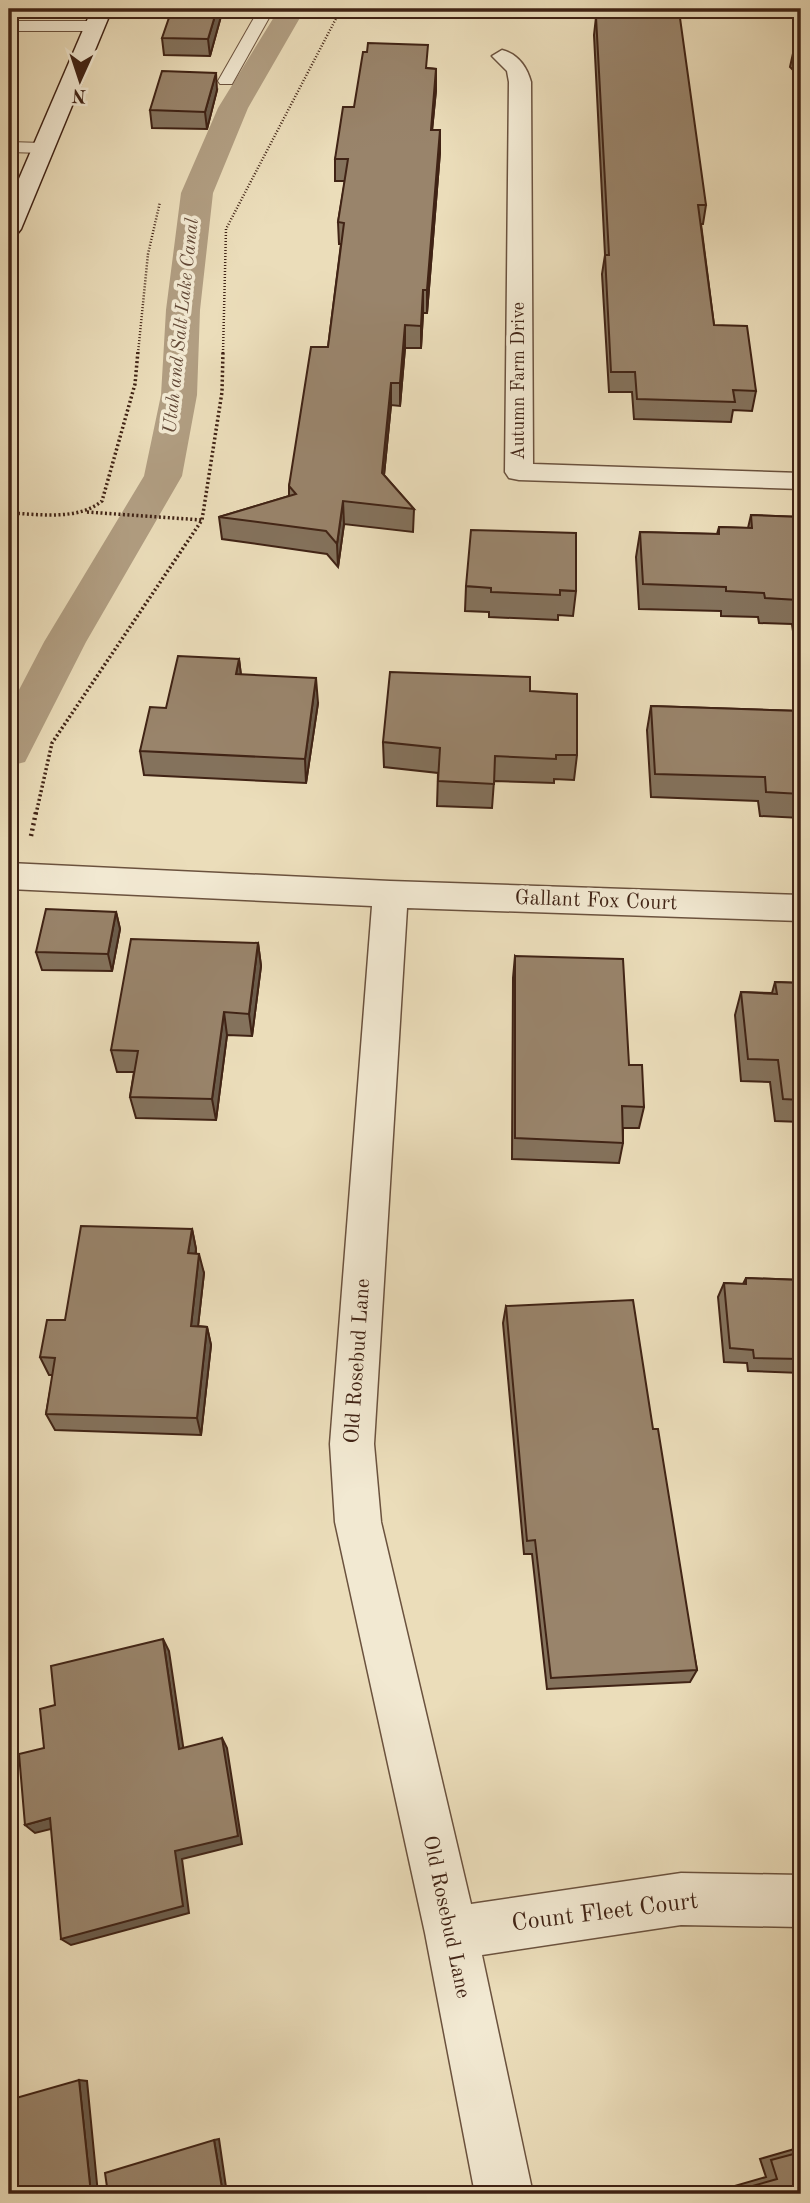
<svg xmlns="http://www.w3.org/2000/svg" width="810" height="2203" font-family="'Old Standard TT',serif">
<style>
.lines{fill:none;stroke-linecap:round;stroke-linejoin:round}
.canal{fill:#b19e82;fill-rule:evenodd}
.lane-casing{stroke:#6b523e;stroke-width:2}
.street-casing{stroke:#6b523e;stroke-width:3}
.secondary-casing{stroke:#402315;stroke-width:3}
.path-far2{stroke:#402315;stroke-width:2.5;stroke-dasharray:1 2;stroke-linecap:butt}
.path-far1{stroke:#402315;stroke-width:3.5;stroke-dasharray:2 2.5;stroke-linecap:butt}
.path{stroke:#402315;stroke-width:4.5;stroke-dasharray:2 3.5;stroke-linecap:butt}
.lane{fill:#f2e9d2;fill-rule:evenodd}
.street{fill:#f2e9d2;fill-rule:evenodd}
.secondary{fill:#f2e9d2;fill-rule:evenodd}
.wall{fill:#84725c;stroke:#402315;stroke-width:2}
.shaded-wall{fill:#6b5c4b;stroke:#402315;stroke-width:2}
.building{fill:#99846b;stroke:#402315;stroke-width:2}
.labels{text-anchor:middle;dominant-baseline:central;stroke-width:7;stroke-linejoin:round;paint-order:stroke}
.far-street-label{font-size:18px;fill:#402315;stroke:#f2e9d2}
.far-water-label{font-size:19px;font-style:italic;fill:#624836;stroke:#f2e9d2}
.street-label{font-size:21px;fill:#402315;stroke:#f2e9d2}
.near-street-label{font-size:24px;fill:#402315;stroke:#f2e9d2}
</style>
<rect width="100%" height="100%" fill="#ebddba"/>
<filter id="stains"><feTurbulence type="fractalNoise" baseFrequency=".00286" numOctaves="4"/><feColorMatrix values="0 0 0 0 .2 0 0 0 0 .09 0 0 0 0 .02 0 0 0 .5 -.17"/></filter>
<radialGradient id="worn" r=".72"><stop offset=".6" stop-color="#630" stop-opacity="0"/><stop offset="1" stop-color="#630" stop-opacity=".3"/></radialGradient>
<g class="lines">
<!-- canal -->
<polygon class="canal" points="279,9 305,9 248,108 213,193 200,310 197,395 182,476 86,642 25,762 9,766 9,709 44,642 144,476 161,395 166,310 181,193 218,108"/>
<defs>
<g id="lane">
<polygon points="259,9 274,9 232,84 220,84 218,81"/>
<polygon points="9,21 94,21 102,26 94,31 9,31"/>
<polygon points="9,142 43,143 52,148 43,153 9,152"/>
</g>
<g id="street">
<path d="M502,50C518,54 527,67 531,82L533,464L801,473V489L519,480L509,478L505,472L509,82L507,71L492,56Z"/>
<polygon points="9,863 390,881 801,895 801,921 407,908 374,1444 381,1522 471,1904 681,1873 801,1875 801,1927 681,1925 482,1955 533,2194 475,2194 425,1933 335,1522 330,1444 372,906 9,889"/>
</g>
<polygon id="secondary" points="92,9 112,9 21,229 17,234 9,236 9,202"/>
</defs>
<!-- lane casing -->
<use href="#lane" class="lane-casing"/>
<!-- street casing -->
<use href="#street" class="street-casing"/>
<!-- secondary casing -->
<use href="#secondary" class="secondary-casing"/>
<!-- path-far2 -->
<g class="path-far2">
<polyline points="138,353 148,254 160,202"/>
<polyline points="223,353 226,229 341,9"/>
</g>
<!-- path-far1 -->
<g class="path-far1">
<polyline points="87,512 202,520"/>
<path d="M9,513C38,514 78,521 102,501L135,384L138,351"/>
<polyline points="36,814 52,743 202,520 222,392 223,351"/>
</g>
<!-- path -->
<g class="path">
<polyline points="31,836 36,812"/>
<polyline points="9,934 13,914"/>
</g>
<!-- lane -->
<use href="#lane" class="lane"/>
<!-- street -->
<use href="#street" class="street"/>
<!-- secondary -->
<use href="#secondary" class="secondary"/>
</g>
<!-- wall -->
<g class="wall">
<polygon points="223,9 210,56 164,55 162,38"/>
<polygon points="596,17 706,205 703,224 701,224 714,325 756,391 752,411 733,410 731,422 634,419 632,392 609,392 602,274 605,255 594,35"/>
<polygon points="801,48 801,78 790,67 794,49"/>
<polygon points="427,68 436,69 436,90 432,130 440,152 427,313 423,313 421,348 405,348 400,406 391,405 384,475 414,509 413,532 344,524 338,567 327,554 222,539 219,517 289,496 289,486 328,347 341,244 339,244 338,222 345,181 335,181 335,159 354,107"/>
<polygon points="217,90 207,129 152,128 150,110"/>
<polygon points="751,515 801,517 801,689 792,624 759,623 758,617 721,616 721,611 639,609 636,557 640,532 717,534 719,527 748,528"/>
<polygon points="466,586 576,591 573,616 558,615 558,620 489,617 489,612 465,611"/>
<polygon points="239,659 241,675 318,703 306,783 144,775 140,751 166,708"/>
<polygon points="530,691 577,755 574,780 554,779 554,783 494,781 492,808 437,806 438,773 384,767 383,742"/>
<polygon points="651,706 801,711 801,818 760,816 758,801 651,797 647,730"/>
<polygon points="116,912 120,929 112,971 42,970 36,952"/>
<polygon points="258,943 261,966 252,1036 227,1035 216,1120 136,1118 130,1097 134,1072 117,1072 111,1050"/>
<polygon points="515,956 629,1065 644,1107 639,1128 623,1128 623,1143 619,1163 512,1159 513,978"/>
<polygon points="775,982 801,983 801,1122 775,1121 770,1082 741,1081 735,1015 741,992 772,993"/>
<polygon points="192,1229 196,1249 196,1253 204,1273 198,1326 207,1327 211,1345 201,1435 55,1430 46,1414 53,1375 49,1375 40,1357 65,1320"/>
<polygon points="746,1278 801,1280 801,1373 748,1371 747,1363 724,1362 718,1297 724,1283 743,1284"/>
<polygon points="506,1306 653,1429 697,1670 690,1682 547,1689 532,1554 524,1554 503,1323"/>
<polygon points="801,1550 801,1622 795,1559"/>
<polygon points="801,2147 801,2194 707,2194 766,2177 760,2159"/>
</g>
<!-- shaded-wall -->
<g class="shaded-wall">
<polygon points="217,9 223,9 210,56 208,39"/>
<polygon points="436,69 436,90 430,152 431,130"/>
<polygon points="216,73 217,90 207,129 205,112"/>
<polygon points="440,130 440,152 427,313 427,290"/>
<polygon points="423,290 423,313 421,348 421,326"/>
<polygon points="405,325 405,348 400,406 400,383"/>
<polygon points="391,383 391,405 382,495 382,473"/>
<polygon points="343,501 344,524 338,567 337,544"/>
<polygon points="239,659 242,684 236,674"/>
<polygon points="316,678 318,703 306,783 305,759"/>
<polygon points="116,912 120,929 112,971 108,954"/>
<polygon points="258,943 261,966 252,1036 249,1014"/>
<polygon points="224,1012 227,1035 216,1120 212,1099"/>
<polygon points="192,1229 196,1249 193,1272 188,1253"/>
<polygon points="199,1254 204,1273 196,1344 191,1326"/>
<polygon points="207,1327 211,1345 201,1435 197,1418"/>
<polygon points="163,1639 169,1651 185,1759 179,1749"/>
<polygon points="222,1738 227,1748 242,1844 182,1859 189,1913 71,1945 61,1939"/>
<polygon points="50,1818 59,1827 35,1833 25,1825"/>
<polygon points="79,2080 87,2081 98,2194 91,2194"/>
<polygon points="219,2139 227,2194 223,2194 214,2140"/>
</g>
<!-- building -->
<g class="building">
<polygon points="172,9 217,9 208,39 162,38"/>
<polygon points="596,17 680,18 706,205 698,205 714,325 747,326 756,391 733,390 735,402 637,399 635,372 611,372 605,255 609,255"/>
<polygon points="368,43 428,45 426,68 436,69 431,130 440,130 427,290 423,290 421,326 405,325 400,383 391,383 382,473 414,509 343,501 337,544 326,531 219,517 296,494 289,486 311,347 328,347 344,223 338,222 348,159 335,159 343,107 354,107 363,52 367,52"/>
<polygon points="801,48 801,57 794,49"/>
<polygon points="162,71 216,73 205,112 150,110"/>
<polygon points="751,515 801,517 801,621 798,600 765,598 764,593 726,591 726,587 643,584 640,532 719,534 719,527 752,528"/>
<polygon points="471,530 576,533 576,591 560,590 560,595 491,592 491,588 466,586"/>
<polygon points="178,656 239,659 236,674 316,678 305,759 140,751 150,707 166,708"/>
<polygon points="390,672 530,677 530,691 577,694 577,755 556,755 556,759 495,756 494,784 438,781 440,748 383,742"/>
<polygon points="651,706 801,711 801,794 766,792 765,777 655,774"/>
<polygon points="46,909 116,912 108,954 36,952"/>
<polygon points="131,939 258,943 249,1014 224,1012 212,1099 130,1097 138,1051 111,1050"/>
<polygon points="515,956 623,959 629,1065 642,1065 644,1107 622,1106 623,1143 515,1138"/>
<polygon points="775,982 801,983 801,1100 783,1099 778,1060 748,1059 741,992 777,994"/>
<polygon points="81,1226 192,1229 188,1253 199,1254 191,1326 207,1327 197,1418 46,1414 55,1358 40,1357 47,1320 65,1320"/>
<polygon points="746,1278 801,1280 801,1359 754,1358 753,1350 730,1348 724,1283 746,1284"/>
<polygon points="633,1300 653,1429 658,1429 697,1670 551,1678 535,1540 527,1541 506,1306"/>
<polygon points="163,1639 179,1749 222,1738 238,1836 175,1851 183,1906 61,1939 50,1818 25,1825 19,1754 44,1748 40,1709 55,1705 51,1666"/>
<polygon points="79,2080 91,2194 9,2194 9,2100"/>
<polygon points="214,2140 223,2194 108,2194 105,2173"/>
<polygon points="801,2152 801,2194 724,2194 777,2179 771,2160"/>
</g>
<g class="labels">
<!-- far-street labels -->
<g class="far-street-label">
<text transform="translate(519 381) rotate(-90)">Autumn Farm Drive</text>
</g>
<!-- far-water labels -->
<g class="far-water-label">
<text transform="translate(182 326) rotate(-84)">Utah and Salt Lake Canal</text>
</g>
<!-- street labels -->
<g class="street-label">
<text transform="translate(596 901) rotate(2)">Gallant Fox Court</text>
<text transform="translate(358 1361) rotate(-86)">Old Rosebud Lane</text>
<text transform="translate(446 1917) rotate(78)">Old Rosebud Lane</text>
</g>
<!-- near-street labels -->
<g class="near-street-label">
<text transform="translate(605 1913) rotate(-7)">Count Fleet Court</text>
</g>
</g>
<!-- margin -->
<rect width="810" height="2203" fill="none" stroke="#ebddba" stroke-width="35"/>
<rect x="10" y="10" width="789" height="2182" fill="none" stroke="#402315" stroke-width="3.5"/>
<rect x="18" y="18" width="775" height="2168" fill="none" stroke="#402315" stroke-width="2"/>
<!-- north arrow -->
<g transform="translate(80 80) rotate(183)" stroke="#f2e9d2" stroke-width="5" paint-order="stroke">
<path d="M0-5L12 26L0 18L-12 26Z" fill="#402315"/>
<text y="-10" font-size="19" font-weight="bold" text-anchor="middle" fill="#402315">N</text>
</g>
<rect width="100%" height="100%" filter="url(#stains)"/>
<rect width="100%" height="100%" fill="url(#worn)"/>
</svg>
